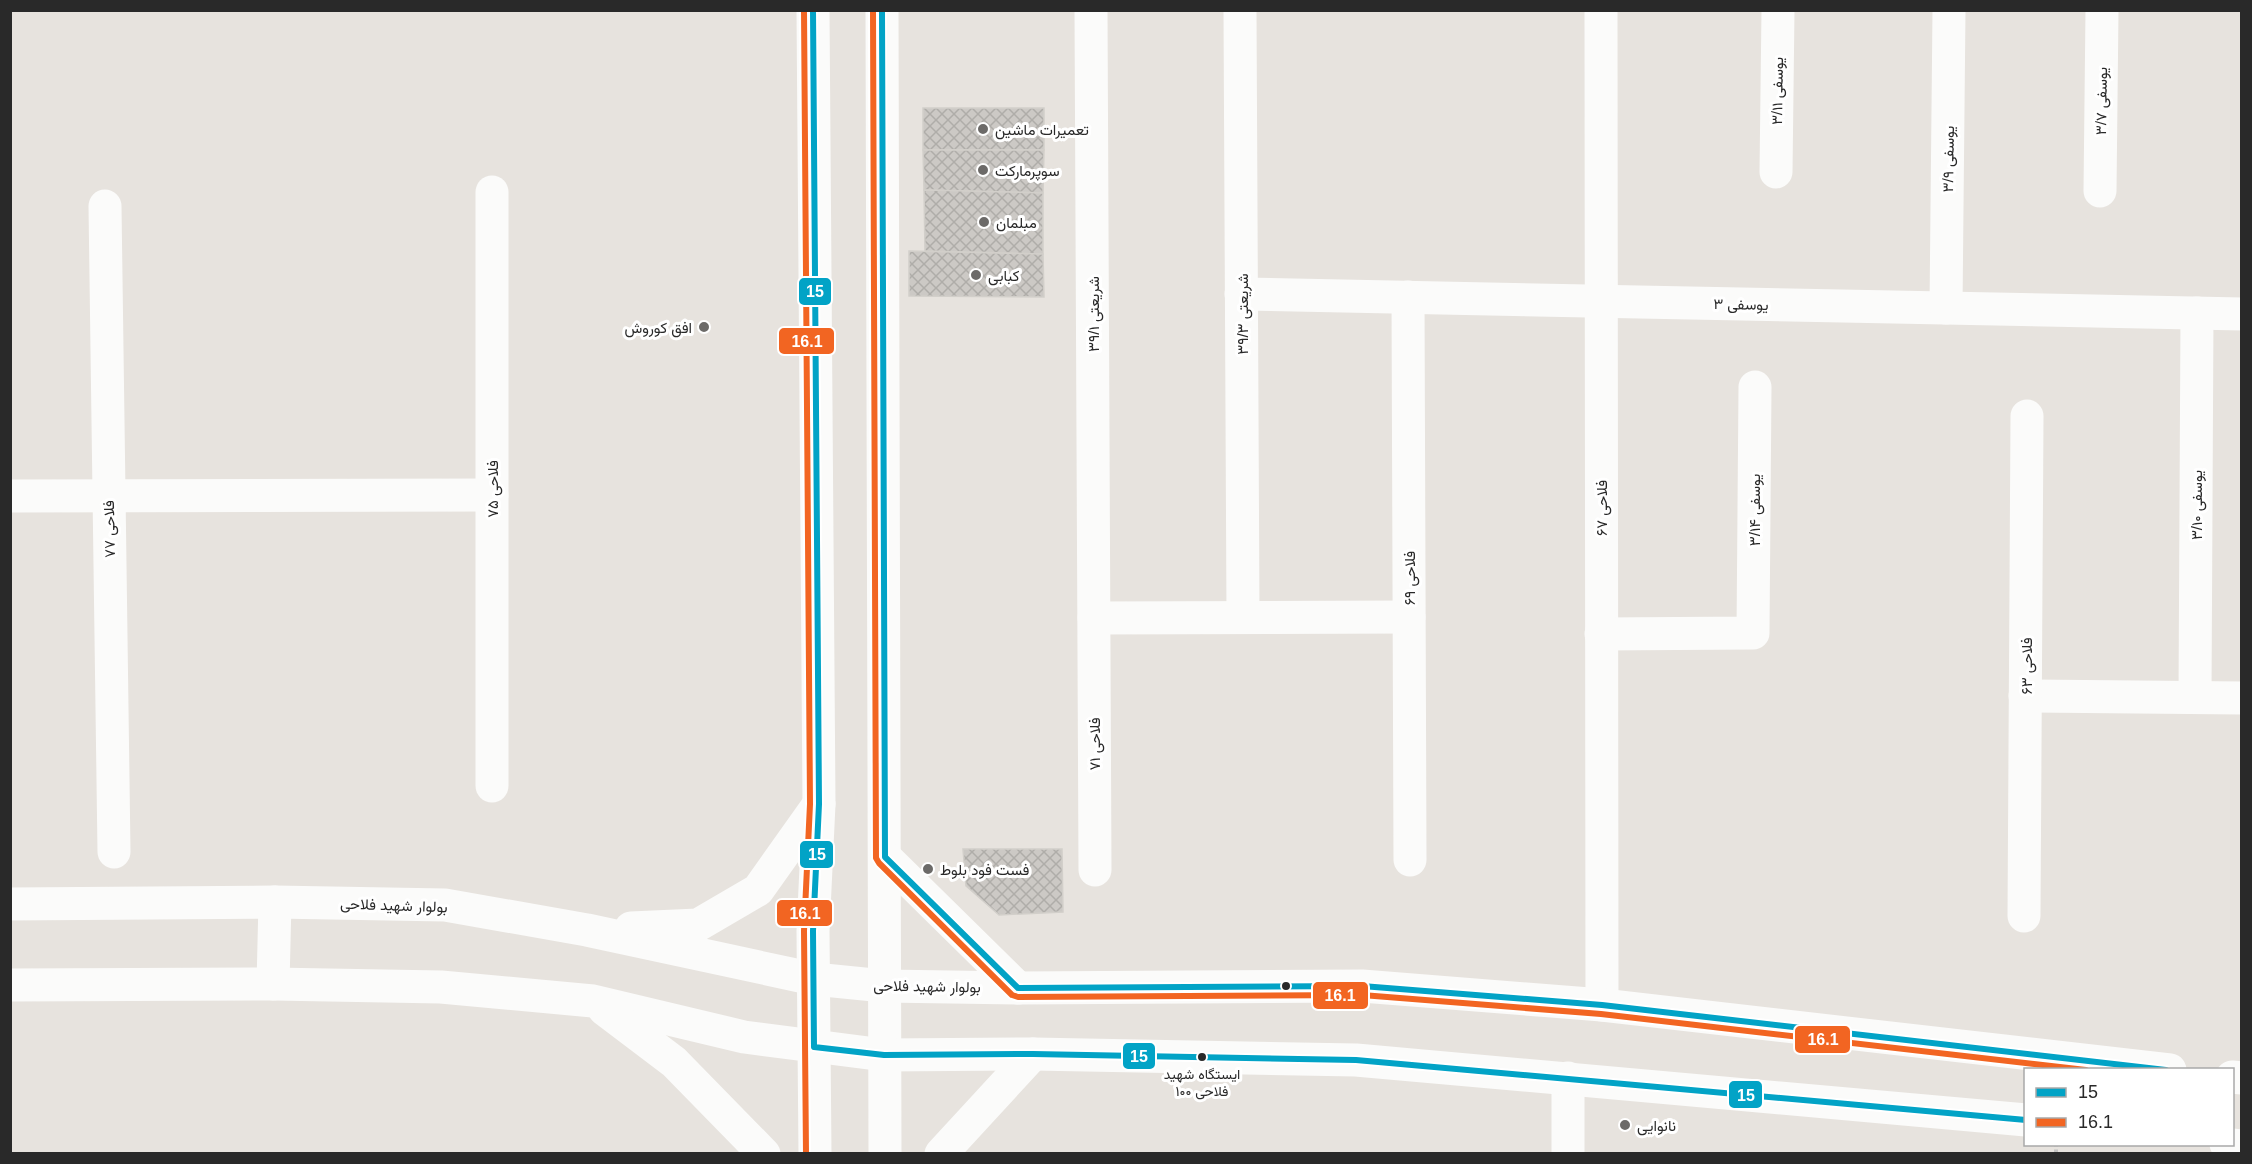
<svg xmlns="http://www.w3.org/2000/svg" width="2252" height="1164" font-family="Helvetica,Vazirmatn,sans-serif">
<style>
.building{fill:url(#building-cross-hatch);stroke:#d2cfca;stroke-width:1.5}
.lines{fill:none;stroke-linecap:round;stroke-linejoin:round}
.path{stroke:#c4c3c2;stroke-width:4;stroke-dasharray:4.5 3;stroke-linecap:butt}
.minor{stroke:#fbfbfa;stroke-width:33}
.secondary{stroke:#fbfbfa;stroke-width:33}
.bus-1-casing{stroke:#fff;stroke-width:10}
.bus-2-casing{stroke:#fff;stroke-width:10}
.bus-1{stroke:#02a3c6;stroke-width:6}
.bus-2{stroke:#f26522;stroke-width:6}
.poi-dot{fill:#6c6a68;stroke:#fff;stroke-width:2}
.bus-dot{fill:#292929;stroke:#fff;stroke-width:2}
.labels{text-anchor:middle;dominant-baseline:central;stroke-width:6;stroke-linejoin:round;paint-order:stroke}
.bus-label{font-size:14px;fill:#292929;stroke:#fff}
.street-label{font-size:15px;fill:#292929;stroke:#fff}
.poi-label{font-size:15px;fill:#292929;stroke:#fff;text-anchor:start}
.line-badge{stroke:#fff;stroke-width:2}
.badge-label{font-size:16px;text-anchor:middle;font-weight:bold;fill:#fff}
</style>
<defs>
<pattern id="building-cross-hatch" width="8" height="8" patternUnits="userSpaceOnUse" patternTransform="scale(1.5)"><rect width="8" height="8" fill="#ccc9c5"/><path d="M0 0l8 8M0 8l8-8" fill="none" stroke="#afada9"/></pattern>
</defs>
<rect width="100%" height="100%" fill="#e7e3de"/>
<!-- building -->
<g class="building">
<rect x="923" y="108" width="121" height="42"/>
<polygon points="923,150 1044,150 1043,193 924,190"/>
<polygon points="924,190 1043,193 1043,254 925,251"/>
<polygon points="909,251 1043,254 1044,297 909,296"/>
<polygon points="963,849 1062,849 1063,912 999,915 966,886"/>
</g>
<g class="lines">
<!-- path -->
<polyline class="path" points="2056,1154 2056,1144"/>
<!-- minor -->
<g class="minor">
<polyline points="1091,10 1095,870"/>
<polyline points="1240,10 1243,617"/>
<polyline points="1601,10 1602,1005"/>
<polyline points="1776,172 1778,10"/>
<polyline points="2100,191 2102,10"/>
<polyline points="492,192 492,786"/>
<polyline points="105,206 114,852"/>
<polyline points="1241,294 2242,314"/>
<polyline points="1408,297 1410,860"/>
<polyline points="1946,308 1949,10"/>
<polyline points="10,496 492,495"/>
<polyline points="1094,618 1409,617"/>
<polyline points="1601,634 1753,633 1755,387"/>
<polyline points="2025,696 2242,698"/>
<polyline points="2195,697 2197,313"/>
<polyline points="2024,916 2027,416"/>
<polyline points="1568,1078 1568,1154"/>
</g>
<!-- secondary -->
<g class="secondary">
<polyline points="813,10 819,804 813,931 815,1154"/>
<polyline points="882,10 885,1154"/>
<polyline points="885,857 1018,988"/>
<polyline points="10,904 275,902 445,905 587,930 814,979 884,986 1018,988 1362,986 1602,1005 2170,1070"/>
<polyline points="631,928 698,925 758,890 819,804"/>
<polyline points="273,984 275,902"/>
<polyline points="10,985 273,984 441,987 593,1001 744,1037 884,1055 1033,1054 1356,1060 2026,1120"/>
<polyline points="604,1009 674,1062 764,1154"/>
<polyline points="2232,1077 2242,1078"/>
<polyline points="2226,1144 2242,1146"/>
<polyline points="941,1154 1033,1054"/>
</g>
<defs>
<g id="bus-1">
<polyline points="813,10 819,804 813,931 814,1047 884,1055 1033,1054 1356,1060 2026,1120"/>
<polyline points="882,10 885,857 1018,988 1362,986 1602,1005 2166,1070"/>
</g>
<g id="bus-2">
<polyline points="804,10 810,804 804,931 806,1154"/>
<polyline points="873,10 876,858 879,863 1012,995 1018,997 1362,995 1601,1014 2086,1070"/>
</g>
</defs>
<!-- bus-1 casing -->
<use href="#bus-1" class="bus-1-casing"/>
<!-- bus-2 casing -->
<use href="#bus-2" class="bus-2-casing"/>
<!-- bus-1 -->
<use href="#bus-1" class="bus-1"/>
<!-- bus-2 -->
<use href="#bus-2" class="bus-2"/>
</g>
<!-- markers -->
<g class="poi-dot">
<circle cx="983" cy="129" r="6"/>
<circle cx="983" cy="170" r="6"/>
<circle cx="984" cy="222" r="6"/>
<circle cx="976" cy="275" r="6"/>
<circle cx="704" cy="327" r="6"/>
<circle cx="928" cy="869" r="6"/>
<circle cx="1625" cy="1125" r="6"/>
</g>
<g class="bus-dot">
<circle cx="1286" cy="986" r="5"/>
<circle cx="1202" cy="1057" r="5"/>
</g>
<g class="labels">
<!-- bus labels -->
<g class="bus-label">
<text x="1202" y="1074">ایستگاه شهید<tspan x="1202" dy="17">فلاحی ۱۰۰</tspan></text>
</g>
<!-- street labels -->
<g class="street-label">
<text transform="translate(1777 91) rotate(-89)">یوسفی ۳/۱۱</text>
<text transform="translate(2101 101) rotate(-89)">یوسفی ۳/۷</text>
<text transform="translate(1948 159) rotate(-89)">یوسفی ۳/۹</text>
<text transform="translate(1741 304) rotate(1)">یوسفی ۳</text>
<text transform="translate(1093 314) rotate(-90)">شریعتی ۳۹/۱</text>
<text transform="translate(1242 314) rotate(-90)">شریعتی ۳۹/۳</text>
<text transform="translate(492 489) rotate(-90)">فلاحی ۷۵</text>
<text transform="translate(2196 505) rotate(-90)">یوسفی ۳/۱۰</text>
<text transform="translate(1601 508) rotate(-90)">فلاحی ۶۷</text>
<text transform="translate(1754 510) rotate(-90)">یوسفی ۳/۱۴</text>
<text transform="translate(109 529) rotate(-91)">فلاحی ۷۷</text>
<text transform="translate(1409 578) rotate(-90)">فلاحی ۶۹</text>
<text transform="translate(2026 666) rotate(-90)">فلاحی ۶۳</text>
<text transform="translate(1094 744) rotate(-90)">فلاحی ۷۱</text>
<text transform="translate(394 905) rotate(2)">بولوار شهید فلاحی</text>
<text transform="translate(927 986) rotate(1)">بولوار شهید فلاحی</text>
</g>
<!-- poi labels -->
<g class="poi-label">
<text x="995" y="129">تعمیرات ماشین</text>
<text x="995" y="170">سوپرمارکت</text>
<text x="996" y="222">مبلمان</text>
<text x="988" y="275">کبابی</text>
<text x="692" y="327" text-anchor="end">افق کوروش</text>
<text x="940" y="869">فست فود بلوط</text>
<text x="1637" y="1125">نانوایی</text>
</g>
</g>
<g class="line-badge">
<rect x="798" y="277" width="34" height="29" rx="6" fill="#02a3c6"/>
<rect x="778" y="327" width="57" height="28" rx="6" fill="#f26522"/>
<rect x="799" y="840" width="35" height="29" rx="6" fill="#02a3c6"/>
<rect x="776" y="899" width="57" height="28" rx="6" fill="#f26522"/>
<rect x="1312" y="981" width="57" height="29" rx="6" fill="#f26522"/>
<rect x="1794" y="1025" width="57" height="29" rx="6" fill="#f26522"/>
<rect x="1122" y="1042" width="34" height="28" rx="6" fill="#02a3c6"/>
<rect x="1728" y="1080" width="35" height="29" rx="6" fill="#02a3c6"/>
</g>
<g class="badge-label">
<text x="815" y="297">15</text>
<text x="807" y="347">16.1</text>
<text x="817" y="860">15</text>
<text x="805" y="919">16.1</text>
<text x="1340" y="1001">16.1</text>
<text x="1823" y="1045">16.1</text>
<text x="1139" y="1062">15</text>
<text x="1746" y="1101">15</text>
</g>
<!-- border -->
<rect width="2252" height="1164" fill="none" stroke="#292929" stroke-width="24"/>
<!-- legend -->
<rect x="2024" y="1068" width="210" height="78" fill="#ffffff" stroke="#a9a9a9" stroke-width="1.5"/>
<rect x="2036" y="1088" width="30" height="9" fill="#02a3c6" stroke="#a9a9a9" stroke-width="1.5"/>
<text x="2078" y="1098" font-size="18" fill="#292929">15</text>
<rect x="2036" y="1118" width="30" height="9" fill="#f26522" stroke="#a9a9a9" stroke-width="1.5"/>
<text x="2078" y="1128" font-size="18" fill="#292929">16.1</text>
</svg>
